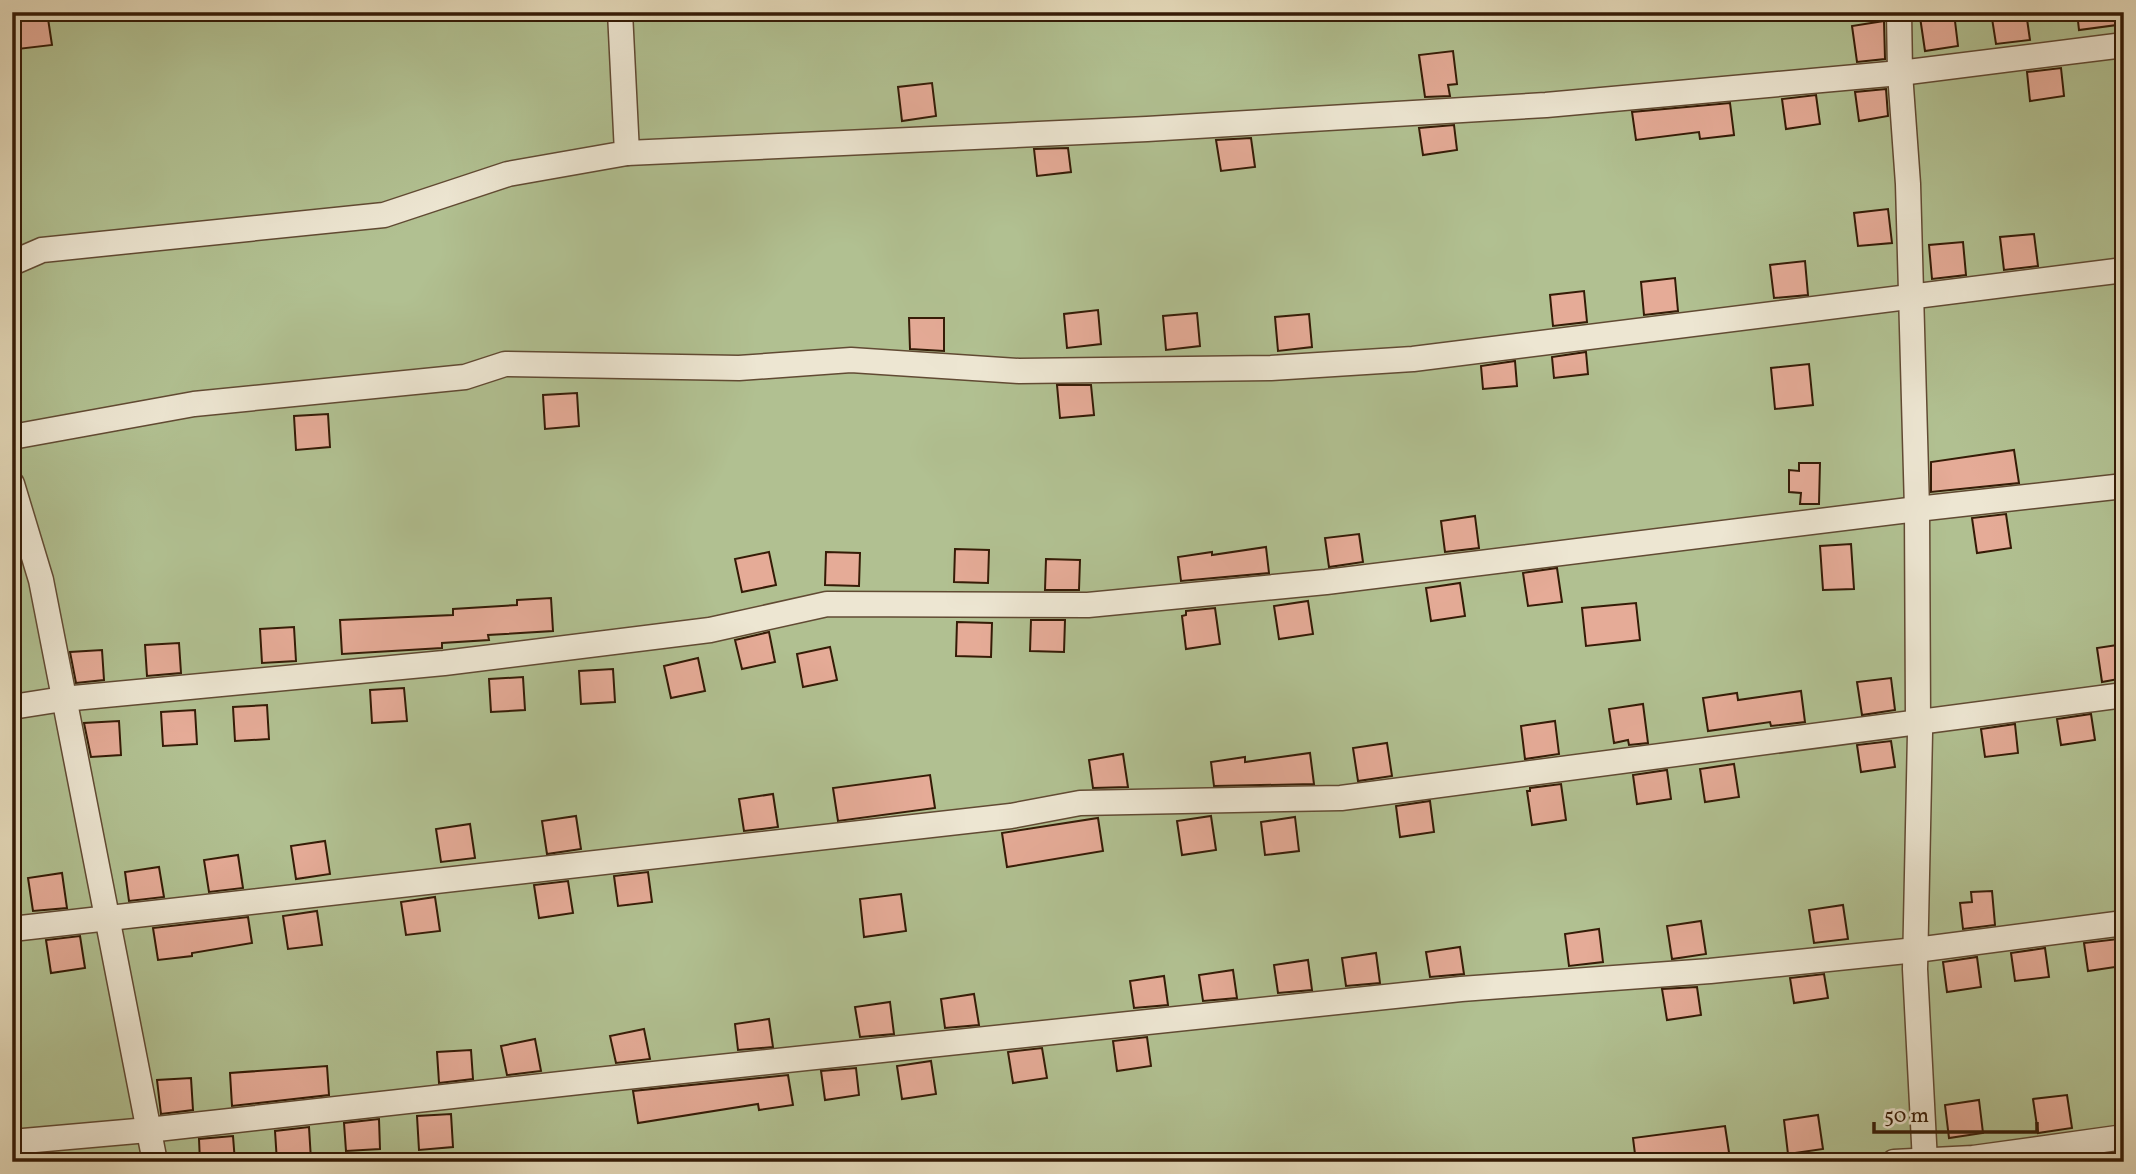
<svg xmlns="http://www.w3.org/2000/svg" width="2136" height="1174" font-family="Vollkorn,serif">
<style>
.green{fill:#b1c091;stroke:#736e4c;stroke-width:2}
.building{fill:#e5ab97;stroke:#351b06;stroke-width:2}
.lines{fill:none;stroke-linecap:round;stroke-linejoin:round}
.minor-casing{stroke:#614a33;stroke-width:27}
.minor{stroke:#ede6d2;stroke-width:24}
</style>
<rect width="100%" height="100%" fill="#e4d9b9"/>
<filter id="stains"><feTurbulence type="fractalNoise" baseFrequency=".00286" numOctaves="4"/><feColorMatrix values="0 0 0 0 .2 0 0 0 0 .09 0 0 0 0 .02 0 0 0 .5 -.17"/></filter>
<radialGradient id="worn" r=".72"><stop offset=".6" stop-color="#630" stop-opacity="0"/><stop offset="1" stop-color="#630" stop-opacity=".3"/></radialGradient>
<!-- green -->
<rect class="green" x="12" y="12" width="2112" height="1150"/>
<!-- building -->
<g class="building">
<polygon points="47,12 52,45 18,49 13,16"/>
<polygon points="1991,12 2026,12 2030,40 1996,44"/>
<polygon points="2077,12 2124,12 2124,24 2079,30"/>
<polygon points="1954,13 1958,46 1925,51 1920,17"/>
<polygon points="1884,21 1885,59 1857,62 1852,26"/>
<polygon points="1453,51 1457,84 1448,85 1450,96 1425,97 1419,55"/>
<polygon points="2061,68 2064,96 2030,101 2027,72"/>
<polygon points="932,83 936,116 902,121 898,87"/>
<polygon points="1886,89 1888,116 1859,121 1855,92"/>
<polygon points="1816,95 1820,124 1786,129 1782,99"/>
<polygon points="1730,103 1734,135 1700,139 1699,132 1636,140 1632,112"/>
<polygon points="1454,125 1457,150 1423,155 1419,128"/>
<polygon points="1251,138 1255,167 1221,171 1216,140"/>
<polygon points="1068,148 1071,172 1037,176 1034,149"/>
<polygon points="1888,209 1892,243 1858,246 1854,213"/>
<polygon points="2034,234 2038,266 2004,270 2000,237"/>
<polygon points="1963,242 1966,275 1932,279 1929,245"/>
<polygon points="1805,261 1808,295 1774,298 1770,265"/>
<polygon points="1675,278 1678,311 1644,315 1641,282"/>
<polygon points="1584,291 1587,322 1553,326 1550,295"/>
<polygon points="1098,310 1101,344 1067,348 1064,314"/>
<polygon points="1197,313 1200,346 1166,350 1163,316"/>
<polygon points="1309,314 1312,347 1278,351 1275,317"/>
<polygon points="909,318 944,318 944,351 910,349"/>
<polygon points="1586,352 1588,374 1554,378 1552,357"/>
<polygon points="1515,361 1517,386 1483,389 1481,366"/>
<polygon points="1809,364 1813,405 1775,409 1771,368"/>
<polygon points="1057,385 1091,385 1094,415 1060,418"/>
<polygon points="577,393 579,426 545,429 543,395"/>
<polygon points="328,414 330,447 296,450 294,416"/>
<polygon points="2014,450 2019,483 1931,492 1931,462"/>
<polygon points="1799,463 1820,463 1819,504 1800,504 1801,493 1789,492 1789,470 1799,471"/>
<polygon points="2006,514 2011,548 1977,553 1972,518"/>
<polygon points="1475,516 1479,548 1445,552 1441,521"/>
<polygon points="1359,534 1363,562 1329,567 1325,538"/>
<polygon points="1851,544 1854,589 1823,590 1820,546"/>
<polygon points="1266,547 1269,573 1181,581 1178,557 1212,552 1212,555"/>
<polygon points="955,549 989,550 988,583 954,582"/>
<polygon points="769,552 776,585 742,592 735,559"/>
<polygon points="826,552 860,553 859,586 825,585"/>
<polygon points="1046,559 1080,560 1079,590 1045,590"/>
<polygon points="1557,568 1562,602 1528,606 1523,573"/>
<polygon points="1460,583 1465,616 1431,621 1426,588"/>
<polygon points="551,598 553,631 488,635 489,640 442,643 442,648 342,654 340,620 453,615 453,609 517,605 517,600"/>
<polygon points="1308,601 1313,634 1279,639 1274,606"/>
<polygon points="1636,603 1640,640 1586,646 1582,608"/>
<polygon points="1215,608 1220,644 1186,649 1182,616 1186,615 1186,611"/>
<polygon points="1031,620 1065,620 1064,652 1030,651"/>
<polygon points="957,622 992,623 991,657 956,656"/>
<polygon points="294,627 296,661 262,663 260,629"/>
<polygon points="769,632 775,662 742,669 735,640"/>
<polygon points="179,643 181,673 147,676 145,645"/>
<polygon points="2124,644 2124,678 2102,682 2097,648"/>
<polygon points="830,647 837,680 803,687 797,654"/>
<polygon points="102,650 104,680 76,683 70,652"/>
<polygon points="698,658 705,691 671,698 664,666"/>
<polygon points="613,669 615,702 581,704 579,671"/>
<polygon points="523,677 525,710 491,712 489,679"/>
<polygon points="1891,678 1895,710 1862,715 1857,682"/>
<polygon points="404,688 407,721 372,723 370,690"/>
<polygon points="1801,691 1805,722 1771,726 1770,722 1708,731 1703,698 1737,693 1738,700"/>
<polygon points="1643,704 1648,743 1629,745 1628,740 1614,743 1609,709"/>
<polygon points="267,705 269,739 235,741 233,707"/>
<polygon points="195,710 197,744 163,746 161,712"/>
<polygon points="2091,714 2095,740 2061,745 2057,719"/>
<polygon points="119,721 121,755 91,757 84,723"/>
<polygon points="1555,721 1559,754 1525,759 1521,726"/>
<polygon points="2015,724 2018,753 1985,757 1981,729"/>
<polygon points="1891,741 1895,767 1861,772 1857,745"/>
<polygon points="1387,743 1392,776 1358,781 1353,748"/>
<polygon points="1310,753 1314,784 1214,786 1211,762 1245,757 1245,762"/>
<polygon points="1123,754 1128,787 1093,788 1089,760"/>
<polygon points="1734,764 1739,797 1705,802 1700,769"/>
<polygon points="1667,770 1671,799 1637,804 1633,775"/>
<polygon points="930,775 935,808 838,821 833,788"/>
<polygon points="1561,784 1566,820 1532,825 1527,791 1530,791 1530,788"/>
<polygon points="773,794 778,827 744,831 739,799"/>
<polygon points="1430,801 1434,832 1400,837 1396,806"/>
<polygon points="576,816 581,849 547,854 542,821"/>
<polygon points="1211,816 1216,850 1182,855 1177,821"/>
<polygon points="1295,817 1299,851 1265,855 1261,822"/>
<polygon points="1098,818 1103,851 1007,867 1002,833"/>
<polygon points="470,824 475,858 441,862 436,829"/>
<polygon points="325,841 330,874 296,879 291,846"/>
<polygon points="238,855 243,888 209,892 204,860"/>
<polygon points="159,867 164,897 129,901 125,872"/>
<polygon points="648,872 652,902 618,906 614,876"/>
<polygon points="62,873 67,908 33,911 28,878"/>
<polygon points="568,881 573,913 539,918 534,885"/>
<polygon points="1992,891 1995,925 1963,929 1960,903 1972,902 1971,892"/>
<polygon points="901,894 906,931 864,937 860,899"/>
<polygon points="435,897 440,931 406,935 401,902"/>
<polygon points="1843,905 1848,939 1814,943 1809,910"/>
<polygon points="317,911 322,945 288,949 283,916"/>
<polygon points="248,917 252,943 192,953 192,956 158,960 153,928"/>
<polygon points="1701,921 1706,954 1672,959 1667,926"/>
<polygon points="1599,929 1603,962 1569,966 1565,934"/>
<polygon points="80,936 85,968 51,973 46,940"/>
<polygon points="2118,939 2122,966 2088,971 2084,943"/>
<polygon points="1460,947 1464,974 1430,977 1426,952"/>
<polygon points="2045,948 2049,977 2015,981 2011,953"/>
<polygon points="1376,953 1380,983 1346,986 1342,958"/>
<polygon points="1977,957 1981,987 1947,992 1943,962"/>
<polygon points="1308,960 1312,990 1278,993 1274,965"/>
<polygon points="1233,970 1237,998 1203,1001 1199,975"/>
<polygon points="1824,974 1828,998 1794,1003 1790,978"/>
<polygon points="1164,976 1168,1005 1134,1008 1130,981"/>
<polygon points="1697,987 1701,1015 1667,1020 1662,989"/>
<polygon points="974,994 979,1025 945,1028 941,999"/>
<polygon points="890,1002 894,1034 860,1037 855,1007"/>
<polygon points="769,1019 773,1047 738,1050 735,1024"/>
<polygon points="644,1029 650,1059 616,1063 610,1036"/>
<polygon points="1147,1037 1151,1066 1117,1071 1113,1041"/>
<polygon points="535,1039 541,1071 507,1075 501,1046"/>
<polygon points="1042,1048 1047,1078 1013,1083 1008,1052"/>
<polygon points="471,1050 473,1079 439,1083 437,1052"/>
<polygon points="931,1061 936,1094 902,1099 897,1066"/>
<polygon points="327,1066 329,1095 232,1106 230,1073"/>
<polygon points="856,1068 859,1095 825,1100 821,1071"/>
<polygon points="788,1075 793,1105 759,1110 758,1104 638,1123 633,1091"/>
<polygon points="191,1078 193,1110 161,1114 157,1080"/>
<polygon points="2067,1095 2072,1128 2038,1133 2033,1099"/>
<polygon points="1979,1100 1983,1133 1949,1138 1945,1105"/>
<polygon points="451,1114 453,1147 419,1150 417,1116"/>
<polygon points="1818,1115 1823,1149 1788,1154 1784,1120"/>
<polygon points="379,1119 380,1149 346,1151 344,1123"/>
<polygon points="1725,1126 1730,1159 1710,1162 1636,1162 1633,1138"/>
<polygon points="309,1127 311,1160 277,1162 275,1131"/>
<polygon points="233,1136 235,1162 200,1162 199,1139"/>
</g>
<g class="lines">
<defs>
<g id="minor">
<polyline points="1899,12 1900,73 1908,184 1917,509 1918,721 1920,733 1915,969 1925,1162"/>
<polyline points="627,153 1147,129 1546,105 1900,73 2124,45"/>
<polyline points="12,263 42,250 384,215 508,174 627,153 620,12"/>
<polyline points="12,437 194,404 465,377 505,364 739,368 851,360 1019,371 1271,368 1413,359 2124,270"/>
<polyline points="12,484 41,580 155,1162"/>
<polyline points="12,707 63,699 444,663 710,630 827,604 1088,605 1326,582 1917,509 2124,486"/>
<polyline points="12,929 1011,816 1080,803 1341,798 2124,695"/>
<polyline points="12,1142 148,1130 597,1080 1461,989 1710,971 1916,950 2124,923"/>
<polyline points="1894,1162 1973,1158 2124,1137"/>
</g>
</defs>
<!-- minor casing -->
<use href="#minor" class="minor-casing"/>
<!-- minor -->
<use href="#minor" class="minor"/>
</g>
<!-- margin -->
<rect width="2136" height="1174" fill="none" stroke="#e4d9b9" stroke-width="42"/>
<rect x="14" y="14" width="2108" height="1146" fill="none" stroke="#351b06" stroke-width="3.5"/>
<rect x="21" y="21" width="2094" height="1132" fill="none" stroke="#351b06" stroke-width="2"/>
<!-- scale -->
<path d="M1874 1122v10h163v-10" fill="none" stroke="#351b06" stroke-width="3.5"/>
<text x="1884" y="1122" font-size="21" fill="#351b06" stroke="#ede6d2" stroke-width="5" paint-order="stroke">50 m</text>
<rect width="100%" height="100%" filter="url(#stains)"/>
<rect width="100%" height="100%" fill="url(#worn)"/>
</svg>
